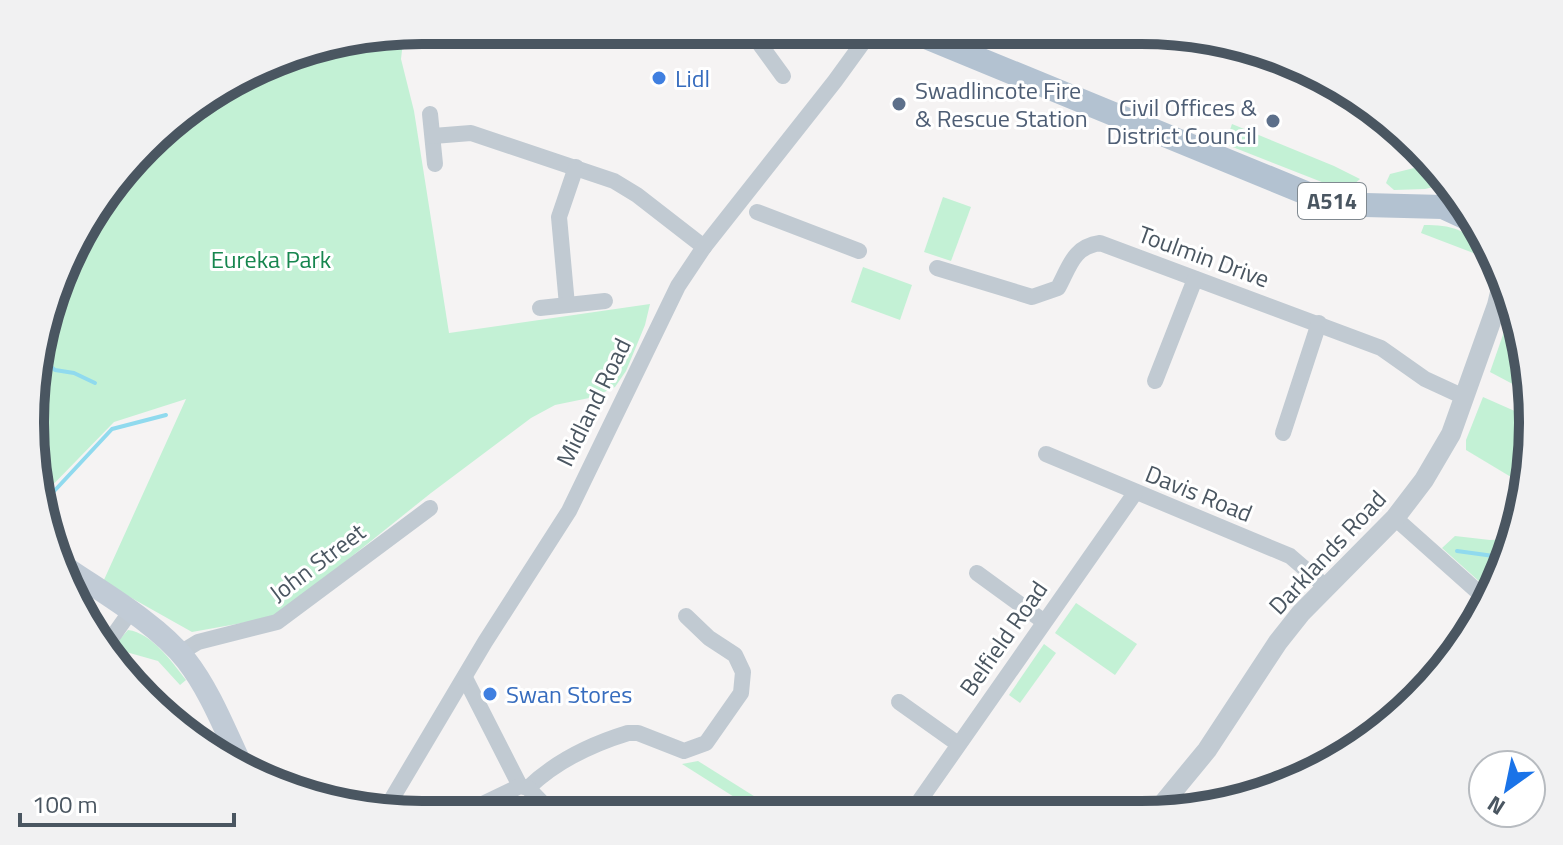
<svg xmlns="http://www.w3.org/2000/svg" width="1563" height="845" font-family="'Titillium Web',sans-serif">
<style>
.green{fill:#c3f1d5}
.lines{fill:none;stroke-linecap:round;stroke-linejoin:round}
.stream{stroke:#90daee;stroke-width:4}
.minor{stroke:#c1cad2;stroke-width:16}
.tertiary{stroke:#c1cad2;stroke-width:20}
.secondary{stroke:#c1cbd6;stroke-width:22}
.primary{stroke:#b3c2d1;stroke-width:24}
.shop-dot{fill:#3f7fe0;stroke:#fff;stroke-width:3}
.service-dot{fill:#5c6f8a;stroke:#fff;stroke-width:3}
.labels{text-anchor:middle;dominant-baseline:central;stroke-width:6;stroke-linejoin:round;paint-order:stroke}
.shield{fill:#fff;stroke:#808990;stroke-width:2}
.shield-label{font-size:22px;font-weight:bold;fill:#4a5661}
.shop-label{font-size:24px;fill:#366cbe;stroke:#fff;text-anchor:start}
.service-label{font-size:24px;fill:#4e5e75;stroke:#fff;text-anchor:start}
.street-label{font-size:24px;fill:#4a5661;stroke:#fff}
.park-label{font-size:24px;fill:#17864f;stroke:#fff}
.rim{fill:none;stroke:#4a5661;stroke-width:10}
</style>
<rect width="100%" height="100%" fill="#f5f3f3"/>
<!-- green -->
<g class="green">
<polygon points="404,33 401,59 414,111 449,333 650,304 645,325 626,371 615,387 594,397 555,405 531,418 431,493 276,617 192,632 103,582 186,399 114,422 42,496 31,449 43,321 96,205 183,111 296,51 347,42 384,51 387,36"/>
<polygon points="1232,124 1334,166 1360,179 1352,186 1332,186 1225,144"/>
<polygon points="1430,164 1451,183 1425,189 1394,190 1386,183 1390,174"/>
<polygon points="943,197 971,207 951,261 924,252"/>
<path d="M1424,225C1451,225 1467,229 1483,251L1476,254L1421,233Z"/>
<polygon points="863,267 912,285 900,320 851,302"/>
<polygon points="1516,313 1520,320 1524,390 1490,372 1505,329"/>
<polygon points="1483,397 1526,416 1528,451 1511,477 1466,450 1466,440"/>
<polygon points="1455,536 1490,540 1508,539 1490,591 1442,548"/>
<polygon points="1076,603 1137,644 1115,675 1055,633"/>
<path d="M128,630C152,633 172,662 186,680L180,685L158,661L112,648Z"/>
<polygon points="1044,644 1056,653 1020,703 1009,695"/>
<polygon points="698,761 757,798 750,807 682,764"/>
</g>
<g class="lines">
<!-- stream -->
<g class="stream">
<polyline points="39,361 44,361 55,370 74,373 95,383"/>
<polyline points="39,366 51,367"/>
<polyline points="44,502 112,429 166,415"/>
<polyline points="1457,551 1501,557"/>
</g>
<!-- minor -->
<g class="minor">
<polyline points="763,32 759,43 783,76"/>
<polyline points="430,114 435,164"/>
<polyline points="433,136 471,133 614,181 637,195 704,247"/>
<polyline points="757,212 859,251"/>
<path d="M937,268L1032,297L1058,288C1070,266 1073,247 1100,243L1381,348L1425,379L1464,397"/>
<polyline points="567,305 559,217 576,167"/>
<polyline points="540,308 605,301"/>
<polyline points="1155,381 1195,279"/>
<polyline points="1283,433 1319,323"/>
<polyline points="1046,454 1290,556 1326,587"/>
<polyline points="1395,518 1487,600"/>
<polyline points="977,573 1043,621"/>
<polyline points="106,646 130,612"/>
<polyline points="180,653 198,642 277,622 430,508"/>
<polyline points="465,678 520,786"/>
<polyline points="899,702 958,744"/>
<path d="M528,788C555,762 592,744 628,733H638L684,751L706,743L741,693L743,672L735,655L709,638L686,616"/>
<polyline points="384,812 485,642 569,511 678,286 704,247 835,81 872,30"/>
<polyline points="911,813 1135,493"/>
<polyline points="462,814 520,786 528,788 553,814"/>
</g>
<!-- tertiary -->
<polyline class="tertiary" points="1156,812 1207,750 1278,642 1301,613 1395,518 1424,480 1451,434 1497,305 1502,284"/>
<!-- secondary -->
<path class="secondary" d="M58,562C98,590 156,622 186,660C211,692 226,733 244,770"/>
<!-- primary -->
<polyline class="primary" points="911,31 1318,198 1365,205 1443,207 1469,219"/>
</g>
<!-- markers -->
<g class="shop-dot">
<circle cx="659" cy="78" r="8"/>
<circle cx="490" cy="694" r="8"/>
</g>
<g class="service-dot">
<circle cx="899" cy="104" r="8"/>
<circle cx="1273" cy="121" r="8"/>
</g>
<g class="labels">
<!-- shield labels -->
<rect class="shield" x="1298" y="183" width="68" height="36" rx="6"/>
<g class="shield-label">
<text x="1332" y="201">A514</text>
</g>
<!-- shop labels -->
<g class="shop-label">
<text x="675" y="78">Lidl</text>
<text x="506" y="694">Swan Stores</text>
</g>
<!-- service labels -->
<g class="service-label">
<text x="915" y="90">Swadlincote Fire<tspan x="915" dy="28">&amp; Rescue Station</tspan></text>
<text x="1257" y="107" text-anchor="end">Civil Offices &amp;<tspan x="1257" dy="28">District Council</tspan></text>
</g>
<!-- street labels -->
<g class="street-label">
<text transform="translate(1204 256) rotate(20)">Toulmin Drive</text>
<text transform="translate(593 402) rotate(-64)">Midland Road</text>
<text transform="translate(1199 493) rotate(22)">Davis Road</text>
<text transform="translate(1327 552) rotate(-47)">Darklands Road</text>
<text transform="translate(317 562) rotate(-37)">John Street</text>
<text transform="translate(1003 638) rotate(-55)">Belfield Road</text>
</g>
<!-- park labels -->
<g class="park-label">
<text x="271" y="259">Eureka Park</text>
</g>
</g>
<!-- crop -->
<path d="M0 0H1563V845H0ZM422 44H1141A378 378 0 0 1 1519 422V423A378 378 0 0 1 1141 801H422A378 378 0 0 1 44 423V422A378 378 0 0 1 422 44Z" fill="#f1f1f2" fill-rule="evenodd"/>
<path class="rim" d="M422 44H1141A378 378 0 0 1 1519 422V423A378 378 0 0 1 1141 801H422A378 378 0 0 1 44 423V422A378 378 0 0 1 422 44Z"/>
<!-- north arrow -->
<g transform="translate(1507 789) rotate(213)"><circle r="38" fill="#ffffff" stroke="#b7bbc0" stroke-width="2"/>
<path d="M0-6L14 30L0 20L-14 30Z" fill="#1a73e8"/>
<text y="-12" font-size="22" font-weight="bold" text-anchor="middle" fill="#4a5661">N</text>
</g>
<!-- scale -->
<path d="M20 813v12h214v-12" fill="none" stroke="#4a5661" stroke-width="4"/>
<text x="32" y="813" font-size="24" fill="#4a5661" stroke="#ffffff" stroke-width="6" paint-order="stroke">100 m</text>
</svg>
